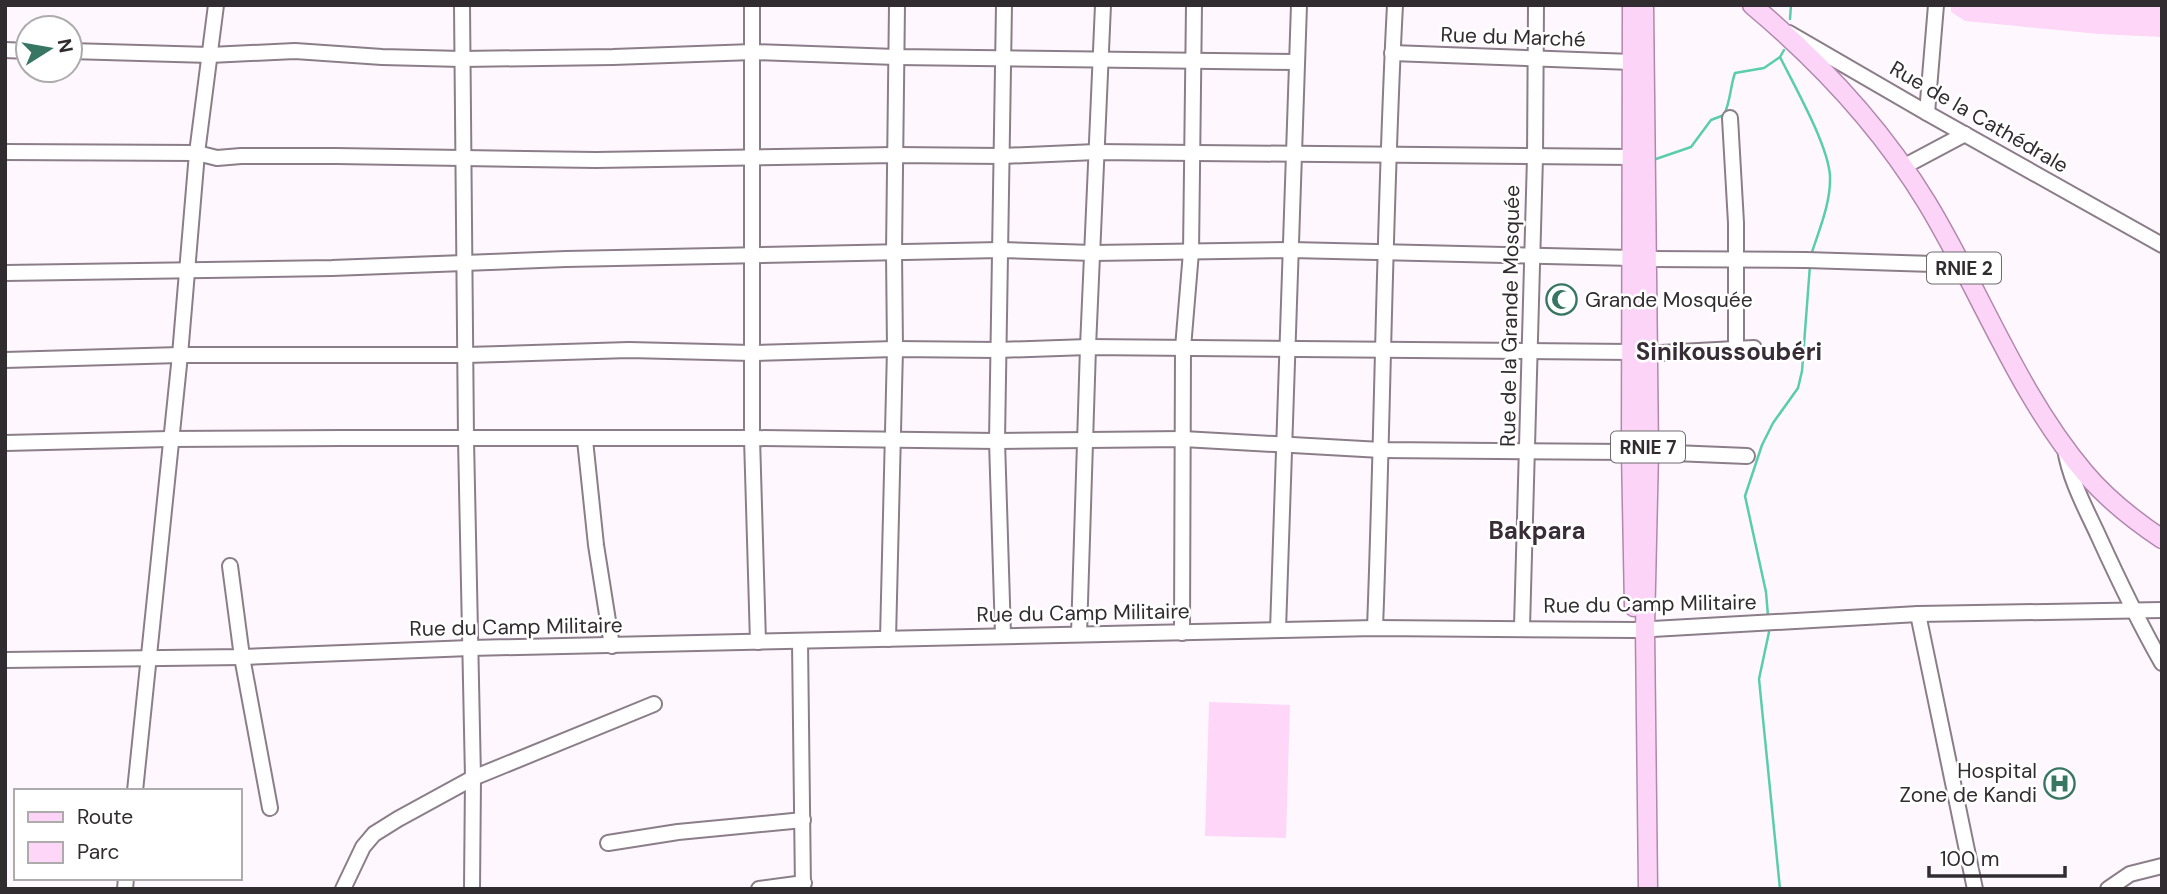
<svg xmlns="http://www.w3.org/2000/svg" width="2167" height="894" font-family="'DM Sans',sans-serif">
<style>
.green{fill:#fdd6f8}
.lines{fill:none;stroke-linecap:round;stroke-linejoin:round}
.stream{stroke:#59cdac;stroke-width:2.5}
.minor-casing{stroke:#8b7e89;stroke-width:18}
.major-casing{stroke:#b287ad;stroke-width:21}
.minor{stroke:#fff;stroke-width:14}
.major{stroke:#fbd4f7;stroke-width:18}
.labels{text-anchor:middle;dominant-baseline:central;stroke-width:5;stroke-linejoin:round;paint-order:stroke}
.shield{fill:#fff;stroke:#6f6b6e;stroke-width:2}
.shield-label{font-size:19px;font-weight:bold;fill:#312c30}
.street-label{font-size:21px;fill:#312c30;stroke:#fff}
.poi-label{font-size:21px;fill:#312c30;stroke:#fff;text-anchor:start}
.quarter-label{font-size:24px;font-weight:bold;fill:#382c36;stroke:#fff}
</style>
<rect width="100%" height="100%" fill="#fef8fe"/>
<!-- green -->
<g class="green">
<polygon points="1951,5 2162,5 2162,37 2099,34 1965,21 1951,12"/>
<polygon points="1209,702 1290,705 1286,838 1205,836"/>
</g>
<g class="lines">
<!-- stream -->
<g class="stream">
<polyline points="1790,19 1791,5"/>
<path d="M1784,50L1780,57C1795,87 1828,145 1830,176C1831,203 1819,230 1811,255"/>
<path d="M1653,160L1691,147L1711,120L1724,115C1731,100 1730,87 1735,73L1764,68L1780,57"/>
<polyline points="1768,616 1766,592 1745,496 1762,445 1773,423 1798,388 1802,371 1810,265"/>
<polyline points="1769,632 1759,679 1780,889"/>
</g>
<defs>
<g id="minor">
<polyline points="462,5 466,439 473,778 472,889"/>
<polyline points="752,5 752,438 758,642"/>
<polyline points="1789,33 1927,113 2162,245"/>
<polyline points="5,50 28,51"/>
<polyline points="70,51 210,55 295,51 382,57 462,59 613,57 753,52 896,57 1297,62"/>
<polyline points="1392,53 1632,62"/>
<polyline points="1927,113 1936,5"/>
<polyline points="1730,118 1736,223 1736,348"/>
<polyline points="5,152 197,153 217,158 241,156 336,156 596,160 895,155 1002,156 1096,152 1633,157"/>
<polyline points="1903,167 1965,134"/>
<polyline points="1648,259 1806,260 1933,264 1960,261"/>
<polyline points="5,273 332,268 566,259 1000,250 1093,253 1291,250 1633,258"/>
<polyline points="1661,353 1754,348"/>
<polyline points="5,360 180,355 466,355 629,350 752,353 895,349 998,350 1088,347 1632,352"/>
<polyline points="585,440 596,545 612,646"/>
<polyline points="5,443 169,439 343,438 752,438 997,441 1183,439 1381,450 1631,452"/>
<path d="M2065,449C2070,480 2085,507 2098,535C2118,579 2138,621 2162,663"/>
<polyline points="1649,452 1747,456"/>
<polyline points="230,566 242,657 270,808"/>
<polyline points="1918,614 1975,889"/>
<polyline points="1522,627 1535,157 1536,5"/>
<path d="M1375,628C1383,420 1384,213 1395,5"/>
<polyline points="1278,630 1299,5"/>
<polyline points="1182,633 1183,348 1191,252 1194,5"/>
<polyline points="1079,634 1088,347 1103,5"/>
<polyline points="1003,635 997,441 1004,5"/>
<polyline points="888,639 895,349 894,252 897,5"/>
<polyline points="800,641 803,889"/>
<polyline points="5,660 242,657 470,648 1375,628 1635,630 1918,614 2162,610"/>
<polyline points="135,791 180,355 197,153 216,5"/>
<polyline points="608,843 678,832 803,820"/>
<polyline points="125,889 126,878"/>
<polyline points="343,889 363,847 374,834 398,819 473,778 654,704"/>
<polyline points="759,889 804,883"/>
<polyline points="2108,889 2130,874 2162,866"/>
</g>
<g id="major">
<polyline points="1632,5 1631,452 1634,607"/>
<polyline points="1644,5 1649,452 1645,629 1648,889"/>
<path d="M1752,5C1820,62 1881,127 1927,203C1981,292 2018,394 2085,473C2107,499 2135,521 2162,539"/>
</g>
</defs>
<!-- minor casing -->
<use href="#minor" class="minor-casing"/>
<!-- major casing -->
<use href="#major" class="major-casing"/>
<!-- minor -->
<use href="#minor" class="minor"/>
<!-- major -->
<use href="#major" class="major"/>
</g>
<!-- icons -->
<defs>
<symbol id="mosque-ring" viewBox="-11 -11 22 22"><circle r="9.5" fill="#fff" stroke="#377663" stroke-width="1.5"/><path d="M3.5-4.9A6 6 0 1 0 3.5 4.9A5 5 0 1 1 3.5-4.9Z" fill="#377663"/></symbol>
<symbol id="hospital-ring" viewBox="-11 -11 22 22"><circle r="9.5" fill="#fff" stroke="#377663" stroke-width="1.5"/><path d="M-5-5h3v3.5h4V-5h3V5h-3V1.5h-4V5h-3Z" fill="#377663"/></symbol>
</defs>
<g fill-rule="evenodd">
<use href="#mosque-ring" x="1544" y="282" width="35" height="35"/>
<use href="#hospital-ring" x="2042" y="766" width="35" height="35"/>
</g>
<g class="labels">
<!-- shield labels -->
<g class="shield">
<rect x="1927" y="252.5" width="74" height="31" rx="5"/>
<rect x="1611" y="431.5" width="74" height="31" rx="5"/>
</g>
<g class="shield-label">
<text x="1964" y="268">RNIE 2</text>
<text x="1648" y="447">RNIE 7</text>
</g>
<!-- street labels -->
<g class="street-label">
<text transform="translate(1513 37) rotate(2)">Rue du Marché</text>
<text transform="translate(1979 117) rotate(30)">Rue de la Cathédrale</text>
<text transform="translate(1510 316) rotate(-89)">Rue de la Grande Mosquée</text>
<text transform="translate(1650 604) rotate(-1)">Rue du Camp Militaire</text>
<text transform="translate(1083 613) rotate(-1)">Rue du Camp Militaire</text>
<text transform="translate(516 627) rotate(-1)">Rue du Camp Militaire</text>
</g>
<!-- poi labels -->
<g class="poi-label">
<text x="1585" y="300">Grande Mosquée</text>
<text x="2037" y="771" text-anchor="end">Hospital<tspan x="2037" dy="24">Zone de Kandi</tspan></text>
</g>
<!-- quarter labels -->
<g class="quarter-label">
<text x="1729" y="351">Sinikoussoubéri</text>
<text x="1537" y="530">Bakpara</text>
</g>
</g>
<!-- border -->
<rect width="2167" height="894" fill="none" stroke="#312c30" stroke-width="14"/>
<!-- legend -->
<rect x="14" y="789" width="228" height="91" fill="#ffffff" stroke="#adabac" stroke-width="2"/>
<rect x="28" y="812" width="35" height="10" fill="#fbd4f7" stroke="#adabac" stroke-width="2"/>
<text x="77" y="824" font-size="21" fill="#312c30">Route</text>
<rect x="28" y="842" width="35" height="21" fill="#fdd6f8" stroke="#adabac" stroke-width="2"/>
<text x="77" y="859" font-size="21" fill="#312c30">Parc</text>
<!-- north arrow -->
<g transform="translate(49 49) rotate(79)"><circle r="33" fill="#ffffff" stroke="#adabac" stroke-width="2"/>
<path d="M0-5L12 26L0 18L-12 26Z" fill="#377663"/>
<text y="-10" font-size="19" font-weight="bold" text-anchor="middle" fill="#312c30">N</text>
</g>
<!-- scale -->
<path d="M1929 866v10h136v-10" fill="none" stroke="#312c30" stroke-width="3.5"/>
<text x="1940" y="866" font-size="21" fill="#312c30" stroke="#ffffff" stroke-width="5" paint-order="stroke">100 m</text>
</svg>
